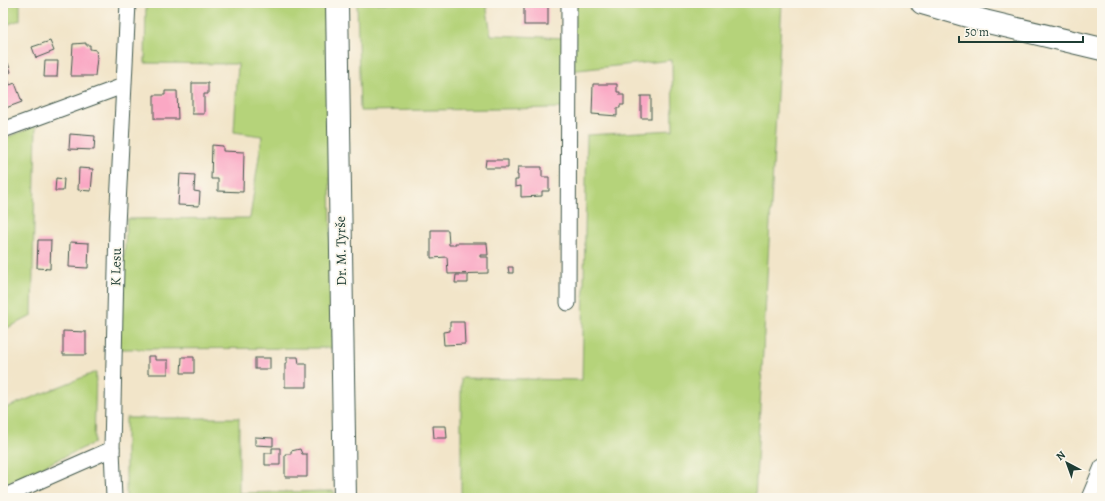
<svg xmlns="http://www.w3.org/2000/svg" width="1105" height="501" font-family="Alegreya,serif">
<style>
.green{fill:#b5d37a;stroke:#6a8857}
.building{fill:#faa8c4}
.lines{fill:none;stroke-linecap:round;stroke-linejoin:round}
.street-casing{stroke:#3f564a;stroke-width:17}
.secondary-casing{stroke:#3f564a;stroke-width:24}
.street{stroke:#fff;stroke-width:15}
.secondary{stroke:#fff;stroke-width:22}
.labels{text-anchor:middle;dominant-baseline:central;stroke-width:3.5;stroke-linejoin:round;paint-order:stroke}
.street-label{font-size:14px;fill:#1f3d34;stroke:#fbf7ec}
</style>
<rect width="100%" height="100%" fill="#fbf7ec"/>
<filter id="ink" filterUnits="userSpaceOnUse"><feTurbulence type="fractalNoise" baseFrequency=".025" numOctaves="2"/><feDisplacementMap in="SourceGraphic" scale="8" xChannelSelector="R" yChannelSelector="G"/><feConvolveMatrix kernelMatrix="1 2 1 2 8 2 1 2 1" color-interpolation-filters="sRGB"/></filter>
<filter id="wash" filterUnits="userSpaceOnUse"><feTurbulence type="fractalNoise" baseFrequency=".012" numOctaves="4" result="noise"/><feDisplacementMap in="SourceGraphic" scale="16" xChannelSelector="R" yChannelSelector="G"/><feGaussianBlur stdDeviation="0.9" result="paint"/><feColorMatrix in="noise" values="0 0 0 0 0 0 0 0 0 0 0 0 0 0 0 0 0 1.4 0 .05"/><feComposite in="paint" operator="in"/></filter>
<g filter="url(#wash)">
<rect width="100%" height="100%" fill="#f2e5c9"/>
<!-- green -->
<g class="green">
<polygon points="3,3 20,3 20,20 3,26"/>
<polygon points="146,3 327,3 333,348 117,349 127,219 250,218 262,136 234,132 238,64 145,63"/>
<polygon points="357,3 486,3 491,35 568,38 571,3 782,3 755,498 461,498 461,378 582,380 587,135 673,130 672,60 568,71 566,108 360,111"/>
<polygon points="36,126 32,316 3,330 3,139"/>
<polygon points="96,372 94,443 3,485 3,409"/>
<polygon points="126,418 239,418 239,493 334,491 335,498 126,498"/>
</g>
<g id="blocks">
<!-- building -->
<g class="building">
<rect x="524" y="3" width="24" height="22"/>
<polygon points="50,41 54,51 36,58 32,47"/>
<polygon points="86,43 86,45 90,45 90,49 96,50 97,58 95,76 71,76 73,44"/>
<polygon points="45,61 58,61 57,77 44,77"/>
<polygon points="8,63 11,72 3,75 3,65"/>
<polygon points="8,79 10,85 15,83 22,102 3,109 3,81"/>
<polygon points="192,83 208,83 208,94 204,94 204,114 192,114"/>
<polygon points="593,84 617,84 617,92 620,92 620,95 624,95 624,105 620,105 620,108 617,108 617,116 592,114"/>
<polygon points="165,91 177,91 178,119 154,119 154,95 165,95"/>
<rect x="641" y="96" width="10" height="22"/>
<polygon points="70,134 95,136 94,150 69,149"/>
<polygon points="212,145 223,146 223,151 244,152 243,192 218,191 218,179 211,179"/>
<polygon points="486,160 508,160 508,168 485,168"/>
<polygon points="518,167 542,167 542,177 549,177 549,191 542,191 542,196 521,197 521,186 515,187 515,180 518,180 518,175 517,175"/>
<polygon points="79,168 93,169 91,191 78,190"/>
<polygon points="180,174 195,175 194,191 200,192 199,206 178,205"/>
<polygon points="56,178 64,179 63,191 55,191"/>
<polygon points="431,230 448,230 449,245 455,245 455,243 487,243 488,255 480,255 480,257 488,257 488,273 448,274 447,257 431,258"/>
<polygon points="38,240 51,240 50,269 37,268"/>
<polygon points="70,242 89,243 88,268 69,267"/>
<polygon points="508,267 513,267 513,273 509,273"/>
<polygon points="456,275 468,275 468,283 455,283"/>
<polygon points="450,322 464,322 465,344 444,345 443,332 450,331"/>
<polygon points="63,331 86,332 86,355 63,355"/>
<polygon points="148,356 155,356 155,360 168,360 168,374 148,374"/>
<polygon points="182,357 194,357 194,373 181,373"/>
<polygon points="287,357 298,357 299,364 307,364 307,387 285,387 285,363 287,363"/>
<rect x="255" y="358" width="15" height="11"/>
<polygon points="433,426 446,426 447,438 434,438"/>
<polygon points="255,437 273,438 273,446 255,445"/>
<polygon points="272,448 280,448 280,465 265,465 265,453 272,453"/>
<polygon points="300,449 302,454 307,454 307,477 285,477 285,454 291,454 291,451"/>
</g>
</g>
</g>
<g filter="url(#ink)">
<use href="#blocks" fill-opacity="0" stroke="#3f564a" stroke-width="1"/>
<g class="lines">
<defs>
<g id="street">
<polyline points="3,130 123,86"/>
<polyline points="568,303 569,3"/>
<polyline points="3,497 112,449"/>
<polyline points="114,498 112,449 117,225 128,3"/>
<polyline points="1089,498 1102,467"/>
</g>
<g id="secondary">
<polyline points="337,3 345,498"/>
<polyline points="922,3 988,22 1102,49"/>
</g>
</defs>
<!-- street casing -->
<use href="#street" class="street-casing"/>
<!-- secondary casing -->
<use href="#secondary" class="secondary-casing"/>
<!-- street -->
<use href="#street" class="street"/>
<!-- secondary -->
<use href="#secondary" class="secondary"/>
</g>
</g>
<g class="labels">
<!-- street labels -->
<g class="street-label">
<text transform="translate(341 251) rotate(-91)">Dr. M. Tyrše</text>
<text transform="translate(116 267) rotate(-89)">K Lesu</text>
</g>
</g>
<!-- margin -->
<rect width="1105" height="501" fill="none" stroke="#fbf7ec" stroke-width="16"/>
<!-- north arrow -->
<g transform="translate(1067 463) rotate(319)" stroke="#fbf7ec" stroke-width="3" paint-order="stroke">
<path d="M0-3L7 15L0 10L-7 15Z" fill="#1f3d34"/>
<text y="-6" font-size="11" font-weight="bold" text-anchor="middle" fill="#1f3d34">N</text>
</g>
<!-- scale -->
<path d="M959 36v6h124v-6" fill="none" stroke="#1f3d34" stroke-width="2"/>
<text x="965" y="36" font-size="12" fill="#1f3d34" stroke="#fbf7ec" stroke-width="3" paint-order="stroke">50 m</text>
</svg>
